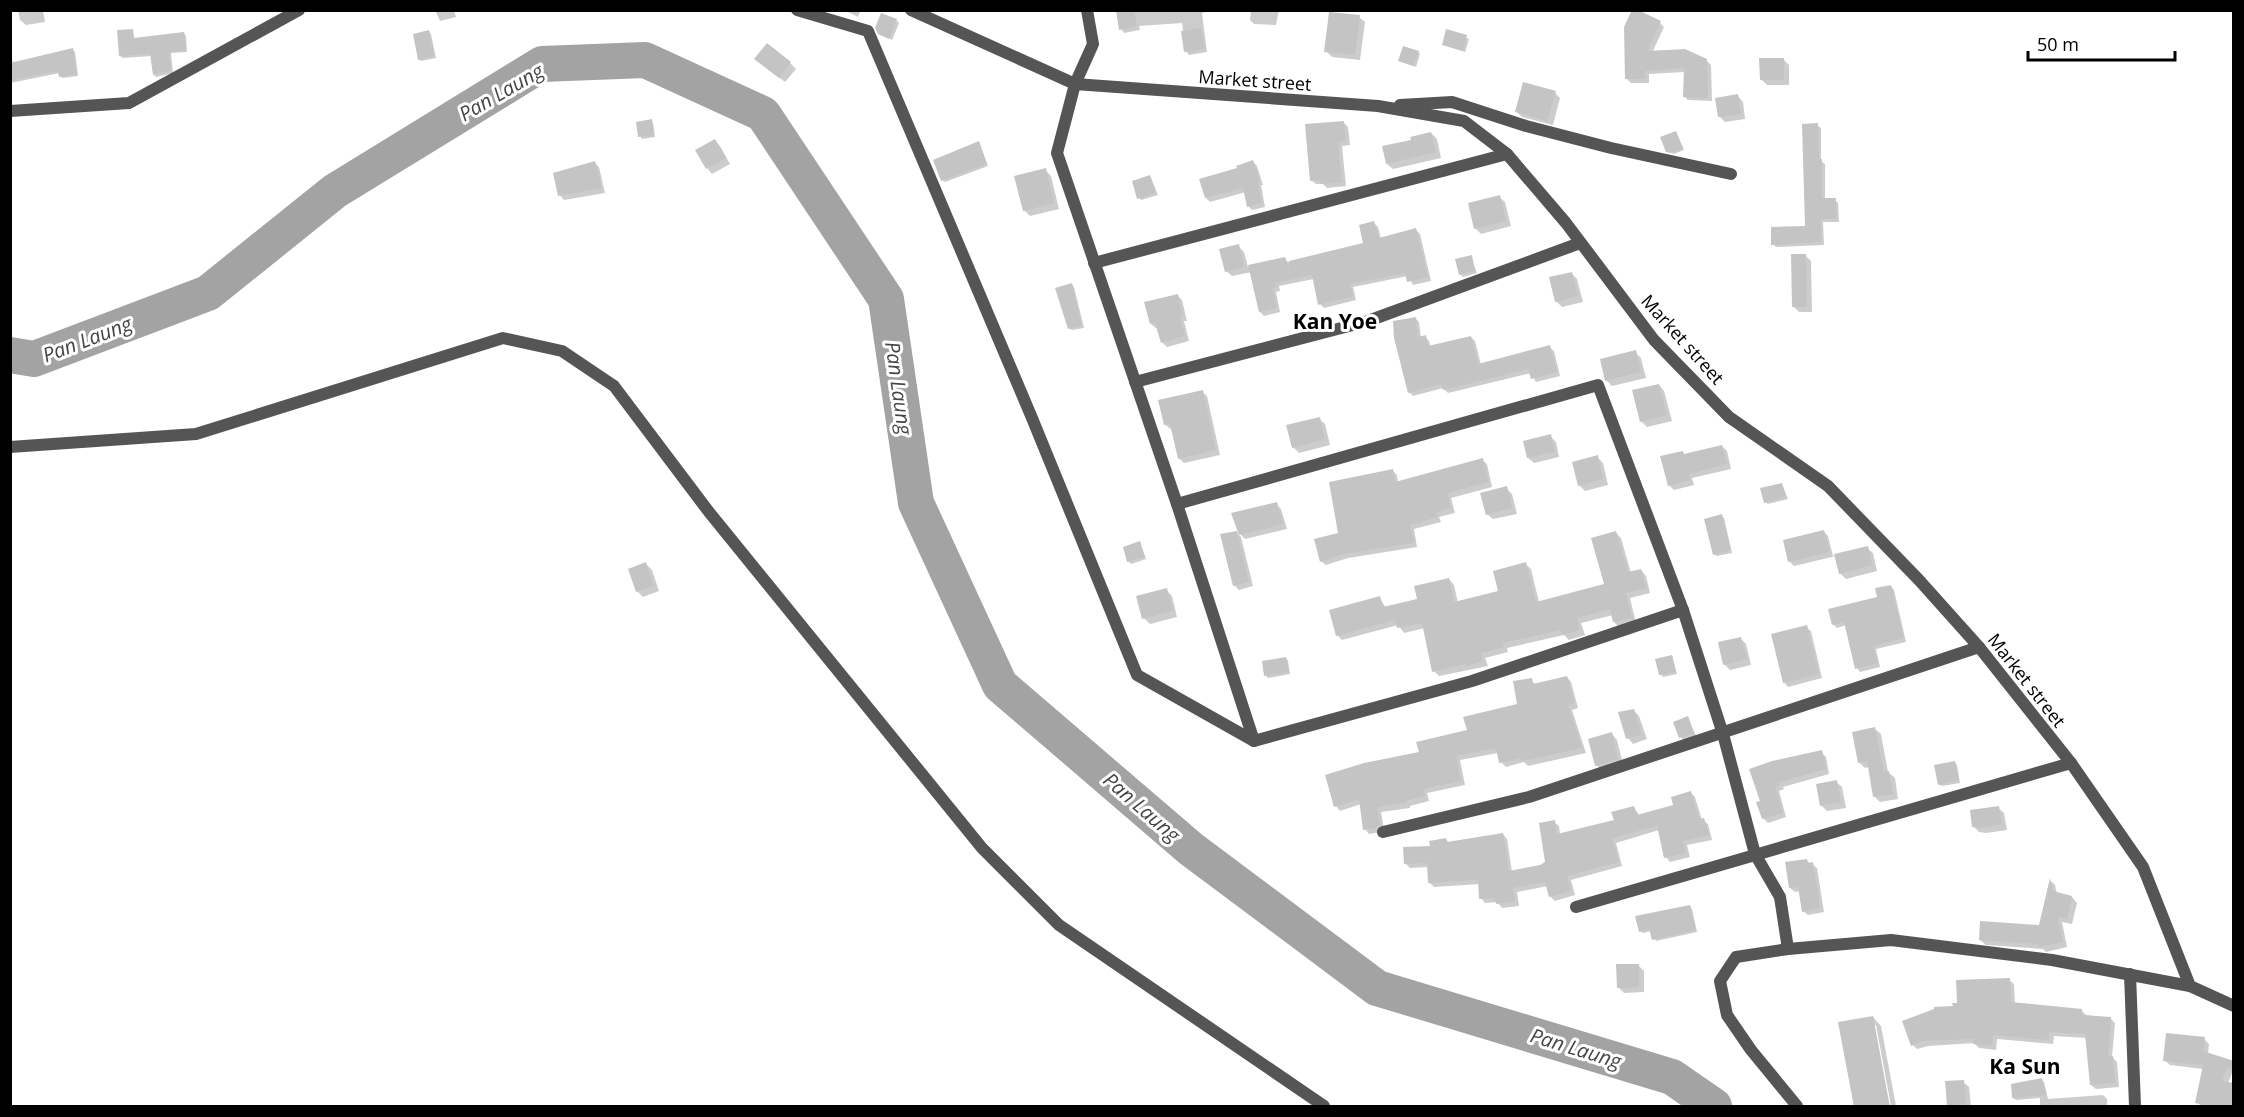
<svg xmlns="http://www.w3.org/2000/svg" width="2244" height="1117" font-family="'Open Sans',sans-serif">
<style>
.shadow{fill:#0003}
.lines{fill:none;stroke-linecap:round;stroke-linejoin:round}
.river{stroke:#a3a3a3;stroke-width:36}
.building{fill:#c4c4c4}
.minor{stroke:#555;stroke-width:12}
.labels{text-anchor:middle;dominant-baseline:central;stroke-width:6;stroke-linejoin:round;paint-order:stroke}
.street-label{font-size:18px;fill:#000;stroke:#fff}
.water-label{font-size:20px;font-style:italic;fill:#444;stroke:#fff}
.quarter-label{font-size:21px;font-weight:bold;fill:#000;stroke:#fff}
</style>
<rect width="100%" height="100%" fill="#fff"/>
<!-- shadow -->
<g class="shadow">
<polygon points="18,10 43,10 45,22 26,25 20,20"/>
<polygon points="435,10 454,10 456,17 440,21"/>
<polygon points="844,10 861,10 858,17"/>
<polygon points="1118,10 1212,10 1202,13 1207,52 1189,55 1186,51 1182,23 1139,26 1140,30 1124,33 1121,29"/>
<polygon points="1251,10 1279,10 1276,25 1254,24 1250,20"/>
<polygon points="1634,10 1660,23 1664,27 1652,53 1706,60 1711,65 1712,101 1688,100 1684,96 1685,72 1649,74 1649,83 1631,83 1627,79"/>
<polygon points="1359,17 1365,22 1360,60 1332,57 1326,51"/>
<polygon points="896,20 899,23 892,40 880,33"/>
<polygon points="132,31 135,39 184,33 186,36 187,52 171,53 173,73 156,77 154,75 151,56 123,58 120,56"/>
<polygon points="1447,31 1469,39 1465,52 1444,45"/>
<polygon points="429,32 431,34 436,58 421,61 419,59"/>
<polygon points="10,47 13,64 73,50 75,52 78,76 62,78 60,73 10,83"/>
<polygon points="1418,52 1420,54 1416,67 1400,60"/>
<polygon points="1783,59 1789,65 1789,85 1767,85 1761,79"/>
<polygon points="790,63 796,69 785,82 762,65"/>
<polygon points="1555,93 1560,98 1553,125 1522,117 1516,111"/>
<polygon points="1738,96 1743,102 1745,119 1725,122 1719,116"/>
<polygon points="651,121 653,123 655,137 642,139 640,136"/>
<polygon points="1344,123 1348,127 1350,145 1342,146 1346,186 1327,188 1323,184 1316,184 1311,180"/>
<polygon points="1817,125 1821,128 1821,161 1825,164 1825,200 1835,200 1838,203 1839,222 1823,222 1824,245 1776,247 1773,244 1806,228"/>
<polygon points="1431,133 1437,139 1441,158 1393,169 1387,164 1413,141"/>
<polygon points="1676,133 1684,150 1674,154 1668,151"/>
<polygon points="715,141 720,146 730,164 712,174 707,168"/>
<polygon points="979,143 988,166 945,182 942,180"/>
<polygon points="1253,162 1257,166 1263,185 1261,185 1265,207 1252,210 1248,206 1246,192 1210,202 1206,198 1239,169"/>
<polygon points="595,163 599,167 605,193 564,200 560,195"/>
<polygon points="1045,170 1051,176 1059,209 1030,216 1024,210"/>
<polygon points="1150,176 1158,195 1141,200 1139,198"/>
<polygon points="1499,197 1505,202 1511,226 1481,234 1475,228"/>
<polygon points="1374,223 1378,227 1381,239 1416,230 1420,234 1431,281 1413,285 1408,276 1353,287 1356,300 1324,308 1320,304 1314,279 1279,286 1280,291 1276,292 1280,312 1264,316 1260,312 1252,272 1232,276 1226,271 1238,246 1244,252 1248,267 1285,259 1288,262 1365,244"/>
<polygon points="1805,255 1811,261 1812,312 1799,312 1793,306"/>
<polygon points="1471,257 1477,273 1463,277 1460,274"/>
<polygon points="1572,274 1577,279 1583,302 1562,307 1556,301"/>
<polygon points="1071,284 1074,287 1084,328 1072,330 1069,328"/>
<polygon points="1177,295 1182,300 1187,321 1184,321 1189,341 1167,347 1162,342 1158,328 1156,328 1151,324"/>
<polygon points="1415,318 1419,322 1421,338 1425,337 1429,341 1431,347 1471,337 1475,341 1481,365 1549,347 1554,351 1560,376 1536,382 1531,373 1448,393 1443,388 1413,396 1409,392"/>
<polygon points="1635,352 1641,358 1646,378 1612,386 1606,380"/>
<polygon points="1659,385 1664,391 1672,421 1647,427 1641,421"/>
<polygon points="1202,392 1207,396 1220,455 1184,463 1179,458 1172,428 1170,429 1165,424"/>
<polygon points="1319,419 1325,424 1330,445 1299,453 1293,447"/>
<polygon points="1550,436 1556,442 1559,457 1534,463 1528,458"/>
<polygon points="1722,446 1727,451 1731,469 1692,478 1694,485 1674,490 1669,485 1685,455"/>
<polygon points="1597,457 1603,463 1608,485 1585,491 1579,485"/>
<polygon points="1482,460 1487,464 1492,487 1451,498 1455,513 1439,517 1441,522 1414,529 1417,547 1348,558 1326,565 1321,561 1340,534 1392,470 1397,475 1398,483"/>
<polygon points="1782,484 1788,499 1768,504 1765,502"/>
<polygon points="1506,488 1512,494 1517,514 1493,519 1487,514"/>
<polygon points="1276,504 1281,509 1287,529 1245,539 1240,534"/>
<polygon points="1722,516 1724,518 1732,553 1717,556 1714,554"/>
<polygon points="1236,532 1241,537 1253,586 1239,590 1234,585"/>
<polygon points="1824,532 1828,536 1833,556 1867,548 1873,553 1877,571 1846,579 1840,573 1836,556 1794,566 1790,562 1784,541"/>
<polygon points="1616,533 1621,538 1631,573 1641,570 1646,576 1650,593 1630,598 1636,623 1619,627 1614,622 1613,615 1581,623 1585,635 1569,640 1564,635 1507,648 1508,652 1485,658 1488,666 1439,676 1434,671 1425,628 1404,633 1398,625 1342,640 1337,635 1379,597 1386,608 1418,600 1449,579 1454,585 1458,603 1500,592 1526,564 1531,569 1539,602 1606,585"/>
<polygon points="1140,543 1146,559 1131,564 1128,561"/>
<polygon points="646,564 652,570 659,591 643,597 637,591"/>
<polygon points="1891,586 1894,590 1906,642 1876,649 1880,667 1860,672 1857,668 1846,625 1837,628 1833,624 1879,598"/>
<polygon points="1166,590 1172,596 1177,617 1150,624 1144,618"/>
<polygon points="1806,627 1811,631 1822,678 1788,687 1784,682"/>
<polygon points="1741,639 1746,644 1751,665 1730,670 1724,664"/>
<polygon points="1672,656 1677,674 1663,677 1660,674"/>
<polygon points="1286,658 1288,661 1290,674 1268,678 1266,676"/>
<polygon points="1567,677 1571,682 1578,708 1572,710 1586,753 1528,766 1524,762 1506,767 1501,762 1498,753 1460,760 1465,785 1427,793 1429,801 1410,806 1410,808 1381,812 1384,829 1381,832 1369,834 1365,829 1361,804 1340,811 1336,806 1421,753 1519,705 1531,680 1536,685"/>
<polygon points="1634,711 1639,716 1647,739 1633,744 1628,738"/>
<polygon points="1688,718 1696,736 1683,740 1681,737"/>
<polygon points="1875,729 1881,734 1888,772 1895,778 1898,799 1880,802 1875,797 1869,767 1865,768 1859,762"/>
<polygon points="1612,734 1617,740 1623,764 1602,770 1596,765"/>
<polygon points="1821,752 1826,757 1829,774 1783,787 1784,789 1779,791 1786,817 1768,823 1763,818 1762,802 1751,770"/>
<polygon points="1955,763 1957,765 1960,783 1942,786 1939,784"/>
<polygon points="1836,782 1842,787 1846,808 1827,811 1821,805"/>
<polygon points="1691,793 1695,797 1702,820 1708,824 1712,840 1687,845 1690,857 1670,862 1666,857 1659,830 1616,843 1622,866 1571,880 1575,895 1555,901 1550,896 1548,886 1517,892 1519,906 1502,908 1497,902 1485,903 1481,898 1480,884 1434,887 1430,883 1429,867 1410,868 1405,863 1446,839 1449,843 1503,834 1507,839 1512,872 1541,866 1547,863 1554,822 1559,826 1560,834 1615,821 1634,808 1640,816 1675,806"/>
<polygon points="1998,808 2004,813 2007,830 1986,833 1979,832 1973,826"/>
<polygon points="1807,861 1817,868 1824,912 1808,915 1803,911 1800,891 1795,892 1790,888"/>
<polygon points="2051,881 2055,885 2057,894 2072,897 2077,903 2072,924 2062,922 2067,947 2046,952 2043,949 1986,945 1980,940 2041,926"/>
<polygon points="1690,906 1692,909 1697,932 1656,941 1651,931 1643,933 1640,931"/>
<polygon points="1638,965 1644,971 1644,992 1624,993 1618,987"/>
<polygon points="2009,980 2014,984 2015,1004 2082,1011 2086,1015 2110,1018 2115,1023 2112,1057 2117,1062 2119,1087 2096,1089 2091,1085 2087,1038 2054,1036 2053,1044 1997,1039 1996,1050 1979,1048 1974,1043 1928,1046 1917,1049 1913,1045 1954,1007"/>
<polygon points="1873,1017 1881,1026 1896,1106 1891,1106 1876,1025 1873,1025"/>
<polygon points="2204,1039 2209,1044 2208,1054 2234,1063 2234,1073 2232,1073 2228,1083 2234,1106 2201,1106 2197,1102 2203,1069 2170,1065 2164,1060"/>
<polygon points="2041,1080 2044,1082 2048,1099 2103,1095 2107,1099 2107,1106 2040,1106 2040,1098 2016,1100 2013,1098"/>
<polygon points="1963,1082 1969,1087 1971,1106 1949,1106 1948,1105"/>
</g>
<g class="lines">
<!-- river -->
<polyline class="river" points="10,355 34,359 208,293 335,191 542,64 645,60 763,114 886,299 916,503 1000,685 1191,849 1377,988 1672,1077 1714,1106"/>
</g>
<!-- building -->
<g class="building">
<polygon points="1116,10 1134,10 1137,26 1119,30"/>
<polygon points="1632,10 1638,10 1661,21 1647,51 1685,49 1707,59 1708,98 1683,97 1684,68 1645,71 1645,79 1625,79 1624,27"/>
<polygon points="1329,12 1360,15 1355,55 1324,52"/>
<polygon points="881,13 897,19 889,39 878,34 875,28"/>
<polygon points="1201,28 1205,49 1184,52 1181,31"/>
<polygon points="133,29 134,38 184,32 186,50 169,52 171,70 153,75 150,54 119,56 117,30"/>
<polygon points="1446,29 1467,35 1463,51 1442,45"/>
<polygon points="429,30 434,56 418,60 413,34"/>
<polygon points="767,43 791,62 779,78 754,59"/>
<polygon points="1403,46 1419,51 1413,66 1398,61"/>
<polygon points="73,48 77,74 59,77 58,71 10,80 10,63"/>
<polygon points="1759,58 1784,58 1784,80 1760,80"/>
<polygon points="1523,82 1556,91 1547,121 1515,112"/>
<polygon points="1738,94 1741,114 1718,117 1715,98"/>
<polygon points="652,119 654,135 638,137 636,122"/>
<polygon points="1344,121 1346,141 1338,142 1342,182 1321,184 1320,180 1310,181 1305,124"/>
<polygon points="1818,123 1819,159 1822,159 1822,198 1836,198 1836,219 1821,219 1821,242 1771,245 1771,227 1805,226 1802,124"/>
<polygon points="1676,131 1683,148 1671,153 1666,152 1660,137"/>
<polygon points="1431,132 1436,152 1386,164 1382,146 1411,140 1410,137"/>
<polygon points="715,139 726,158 706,169 695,150"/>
<polygon points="979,141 987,164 941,181 933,160"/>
<polygon points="1253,160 1260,181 1258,182 1262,203 1247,207 1243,188 1205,198 1199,179 1237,168 1236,166"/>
<polygon points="595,161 602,188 558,196 553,173"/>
<polygon points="1046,168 1054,203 1023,211 1014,176"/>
<polygon points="1150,175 1156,193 1137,199 1132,181"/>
<polygon points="1500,195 1506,221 1474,229 1468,203"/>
<polygon points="1374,221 1379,238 1416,228 1428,277 1407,282 1405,273 1350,284 1353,296 1318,305 1312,275 1276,283 1277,287 1273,288 1277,308 1259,312 1248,265 1285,257 1289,268 1289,261 1363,243 1359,225"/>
<polygon points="1239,244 1244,267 1225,272 1219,249"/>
<polygon points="1791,254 1806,254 1807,307 1792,307"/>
<polygon points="1472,255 1475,271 1459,275 1455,259"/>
<polygon points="1572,272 1578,296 1555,302 1549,277"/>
<polygon points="1072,283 1082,326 1068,329 1055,288"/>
<polygon points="1178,294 1183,316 1180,317 1185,336 1161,343 1155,323 1150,324 1144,302"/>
<polygon points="1416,317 1418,337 1426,335 1428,346 1471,336 1478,364 1550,345 1557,372 1531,379 1528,369 1443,390 1441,384 1408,393 1394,338 1393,321"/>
<polygon points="1636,350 1641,372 1605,381 1600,359"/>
<polygon points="1659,384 1667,415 1640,422 1632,390"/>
<polygon points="1203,390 1216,450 1178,459 1170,424 1164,425 1158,400"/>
<polygon points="1320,417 1325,439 1292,448 1286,425"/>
<polygon points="1551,434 1555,452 1527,458 1523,441"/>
<polygon points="1722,445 1727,464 1689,474 1690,480 1668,486 1660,456 1683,451 1684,454"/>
<polygon points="1598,455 1603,479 1578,486 1572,462"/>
<polygon points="1483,458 1489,482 1447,493 1451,508 1436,512 1437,517 1410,525 1414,543 1343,554 1320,562 1314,539 1338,533 1329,482 1393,469 1395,482"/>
<polygon points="1782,483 1786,497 1764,503 1760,488"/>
<polygon points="1507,486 1512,508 1486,515 1480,493"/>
<polygon points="1277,502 1283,524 1239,535 1231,513"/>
<polygon points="1722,514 1731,550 1713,555 1704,519"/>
<polygon points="1824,530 1830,552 1788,562 1783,540"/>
<polygon points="1237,531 1249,582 1233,586 1220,534"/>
<polygon points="1616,531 1628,572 1641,569 1646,588 1626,593 1632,618 1613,622 1610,609 1577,618 1580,630 1562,635 1561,630 1503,643 1504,647 1481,653 1483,661 1466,666 1465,664 1432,672 1422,623 1397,628 1395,620 1336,636 1329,610 1380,596 1383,607 1417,599 1414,586 1449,578 1454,602 1498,591 1493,571 1526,562 1536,602 1604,584 1591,538"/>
<polygon points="1140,541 1145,557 1127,562 1123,547"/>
<polygon points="1868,546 1872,565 1839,574 1834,554"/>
<polygon points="646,562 654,586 636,592 628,569"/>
<polygon points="1891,585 1904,638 1873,646 1878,663 1855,669 1844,622 1832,625 1828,609 1877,597 1875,588"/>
<polygon points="1167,588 1173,611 1142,619 1136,596"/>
<polygon points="1807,625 1819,674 1783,683 1771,634"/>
<polygon points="1741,637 1747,659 1723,665 1718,642"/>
<polygon points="1672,655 1676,672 1659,675 1655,659"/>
<polygon points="1286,657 1289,672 1264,676 1262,661"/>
<polygon points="1567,676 1574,703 1568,705 1582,748 1522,761 1521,758 1499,763 1496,748 1456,756 1461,781 1423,789 1425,796 1406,801 1406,803 1377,807 1380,824 1376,828 1363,830 1359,799 1334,807 1325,775 1364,763 1419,752 1416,742 1467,730 1463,717 1517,704 1513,681 1532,678 1533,684"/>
<polygon points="1634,709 1642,734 1626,739 1618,712"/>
<polygon points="1688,716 1694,733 1679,738 1673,722"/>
<polygon points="1875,727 1884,772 1889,771 1893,794 1873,797 1867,761 1858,763 1852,732"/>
<polygon points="1612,732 1618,759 1595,766 1588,739"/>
<polygon points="1822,750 1826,769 1779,782 1780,785 1775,786 1783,813 1762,819 1756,802 1760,801 1749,769 1772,761"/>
<polygon points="1955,761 1959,780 1938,785 1934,765"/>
<polygon points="1837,780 1841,802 1820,806 1816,784"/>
<polygon points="1691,791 1699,819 1704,818 1709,835 1683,841 1686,853 1664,858 1657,826 1612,838 1619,862 1567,876 1571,891 1549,897 1545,882 1513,888 1515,901 1496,904 1495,898 1479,899 1478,880 1428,883 1427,863 1404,864 1403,847 1430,846 1429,841 1446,838 1447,842 1503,833 1509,871 1540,865 1545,862 1539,823 1555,820 1557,834 1614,820 1611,812 1634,806 1637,815 1673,805 1671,797"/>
<polygon points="1999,806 2002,824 1979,828 1972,827 1970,810"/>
<polygon points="1807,859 1808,863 1813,862 1820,908 1802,912 1798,887 1789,888 1785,862"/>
<polygon points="2050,878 2053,891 2072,896 2067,919 2058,917 2063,942 2039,947 2038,944 1979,940 1980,921 2039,925"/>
<polygon points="1690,905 1696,930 1652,940 1649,929 1639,932 1635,916"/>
<polygon points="1616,964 1639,964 1639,987 1617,988"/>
<polygon points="2010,978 2011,1002 2082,1009 2082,1015 2111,1017 2108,1056 2113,1056 2115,1083 2090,1085 2085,1034 2049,1032 2049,1040 1993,1035 1992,1046 1973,1044 1973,1039 1923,1041 1911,1046 1902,1021 1934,1009 1934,1007 1953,1006 1952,1003 1957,1003 1956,980"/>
<polygon points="1873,1016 1890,1107 1854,1107 1838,1022"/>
<polygon points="2166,1033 2205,1037 2203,1051 2234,1061 2234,1069 2227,1068 2222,1081 2234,1083 2234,1107 2214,1107 2195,1103 2203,1065 2163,1061"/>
<polygon points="2042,1078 2046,1095 2012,1098 2011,1084"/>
<polygon points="1964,1080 1966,1104 1947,1106 1945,1081"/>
</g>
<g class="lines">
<!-- minor -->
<g class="minor">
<polyline points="797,10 868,31 1032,418 1137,675 1254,741"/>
<polyline points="911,10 1075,84 1378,106 1464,121 1507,154 1566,223 1654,340 1729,417 1828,486 1919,580 1979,647 2071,763 2143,867 2190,986 2234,1006"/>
<polyline points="1087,10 1093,44 1075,84 1057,153 1177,504 1254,741 1472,681 1683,610 1723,734 1755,854 1780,897 1788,949 1891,940 2052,960 2190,986"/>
<polyline points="1400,105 1452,102 1526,126 1611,148 1731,174"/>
<polyline points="10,111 129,103 299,10"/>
<polyline points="1094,263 1507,154"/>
<polyline points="1135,382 1368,321 1580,243"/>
<polyline points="10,447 196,434 503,338 562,351 614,386 709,512 982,848 1059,925 1324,1106"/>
<polyline points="1177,504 1598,385 1683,610"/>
<polyline points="1383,832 1529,797 1979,647"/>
<polyline points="1576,907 2071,763"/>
<polyline points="1788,949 1736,957 1720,981 1727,1015 1751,1050 1797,1106"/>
<polyline points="2130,974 2135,1106"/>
</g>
</g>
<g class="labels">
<!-- street labels -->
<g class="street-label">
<text transform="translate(1255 80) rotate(4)">Market street</text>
<text transform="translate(1683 339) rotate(48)">Market street</text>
<text transform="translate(2027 680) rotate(52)">Market street</text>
</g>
<!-- water labels -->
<g class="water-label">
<text transform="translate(501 92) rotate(-30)">Pan Laung</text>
<text transform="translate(87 339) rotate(-21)">Pan Laung</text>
<text transform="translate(899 388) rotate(82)">Pan Laung</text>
<text transform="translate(1142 807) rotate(41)">Pan Laung</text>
<text transform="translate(1576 1048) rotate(17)">Pan Laung</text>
</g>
<!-- quarter labels -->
<g class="quarter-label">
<text x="1335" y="321">Kan Yoe</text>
<text x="2025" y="1066">Ka Sun</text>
</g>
</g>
<!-- border -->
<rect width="2244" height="1117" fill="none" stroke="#000000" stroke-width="24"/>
<!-- scale -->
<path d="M2028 51v9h147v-9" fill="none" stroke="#000000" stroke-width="3"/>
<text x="2037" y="51" font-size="18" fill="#000000" stroke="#ffffff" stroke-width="4.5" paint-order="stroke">50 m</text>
</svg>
